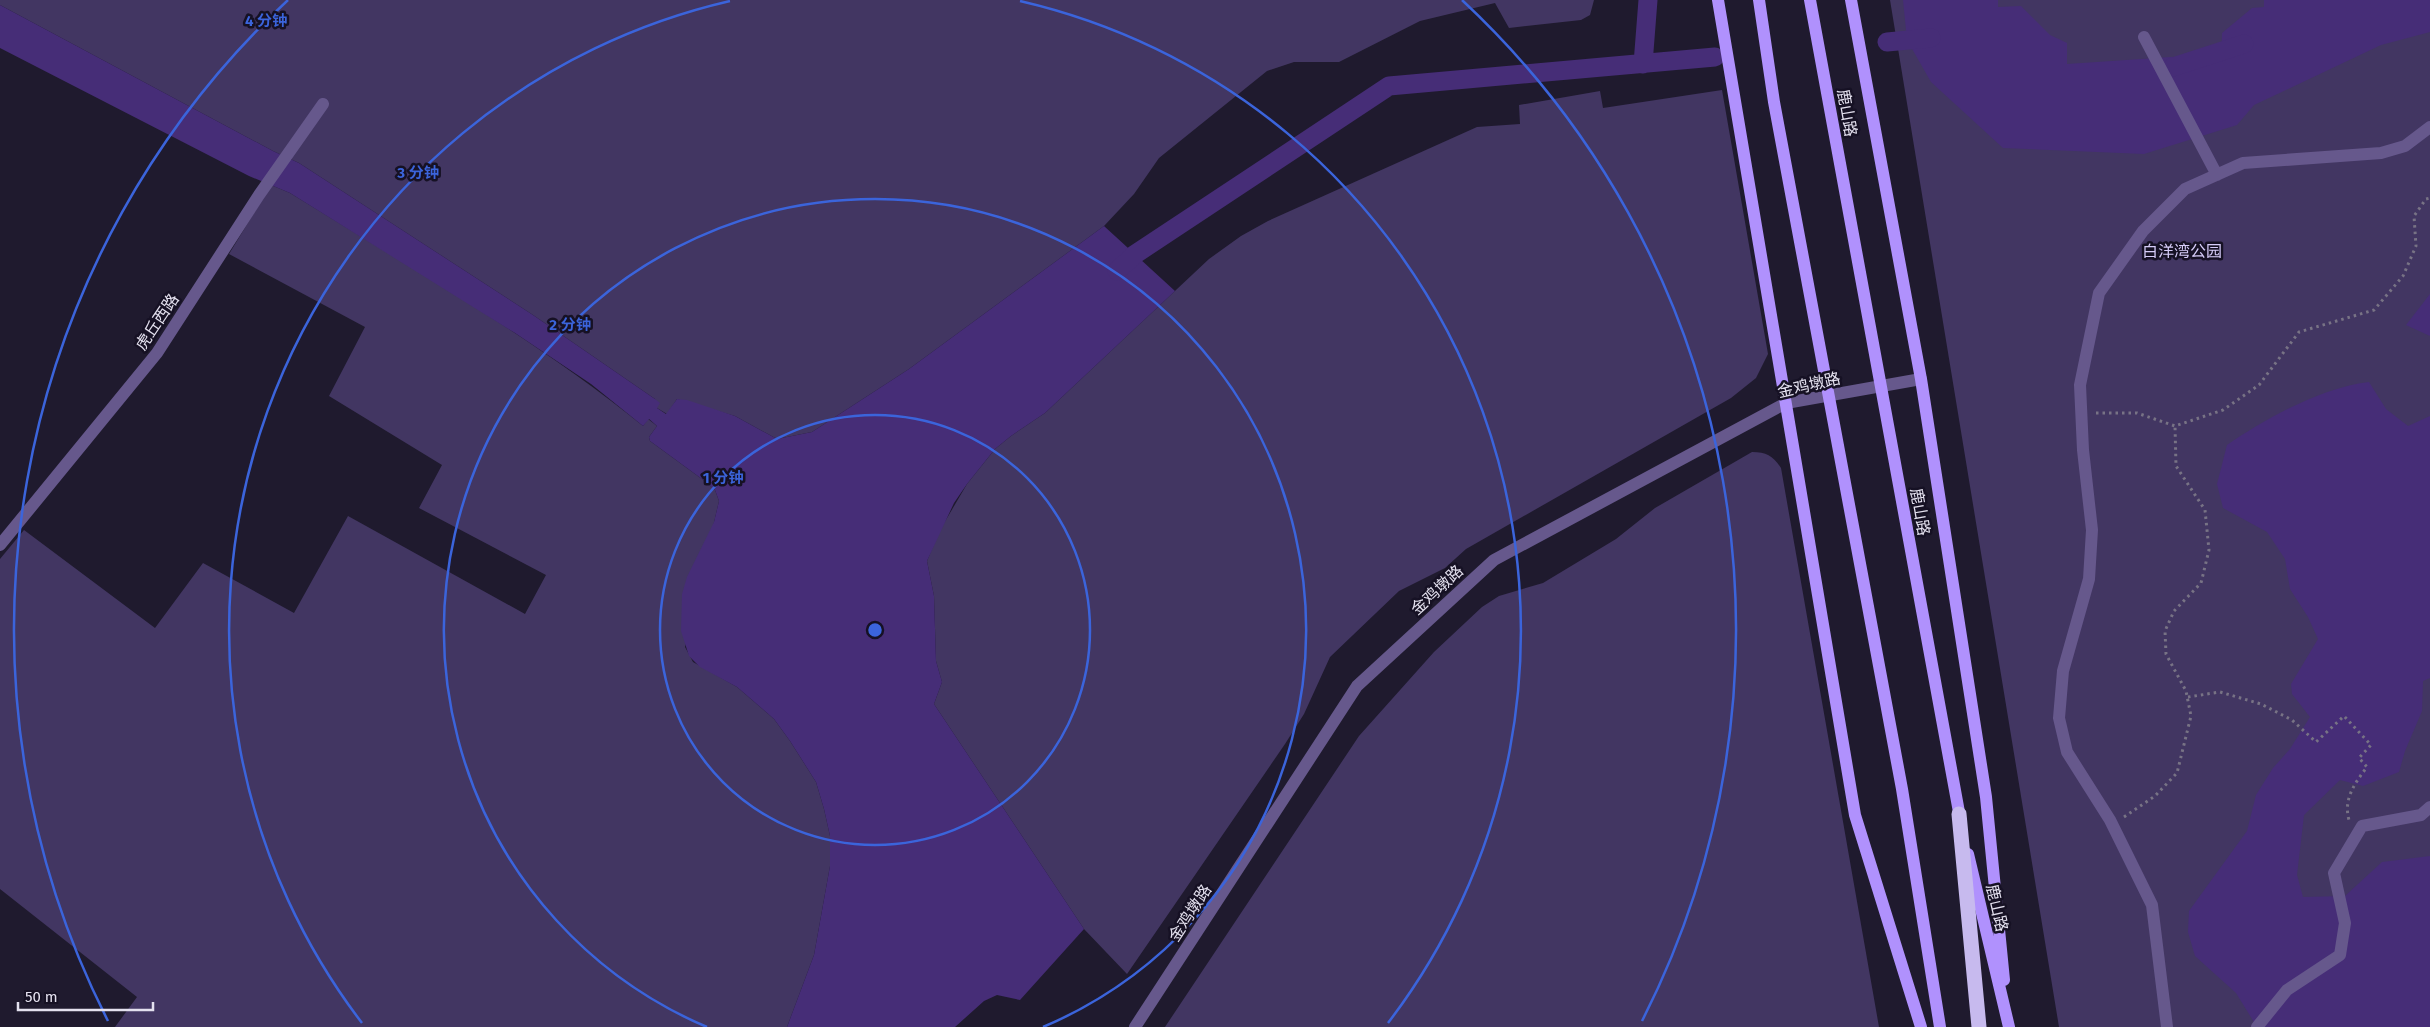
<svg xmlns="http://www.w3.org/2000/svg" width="2430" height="1027" viewBox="0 0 2430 1027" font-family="'Fira Sans','Noto Sans SC',sans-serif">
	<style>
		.green { fill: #423662 }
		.water { fill: #462d77 }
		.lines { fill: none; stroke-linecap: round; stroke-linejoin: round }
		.canal { stroke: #462d77; stroke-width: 19 }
		.path { stroke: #787385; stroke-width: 3; stroke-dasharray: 2.5 4; stroke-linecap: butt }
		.minor { stroke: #66588c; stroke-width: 12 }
		.major { stroke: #b091fd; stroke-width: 12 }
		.highway { stroke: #c7baee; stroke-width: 15 }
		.ring { fill: none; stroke: #3b64db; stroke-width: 2.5 }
		.labels { text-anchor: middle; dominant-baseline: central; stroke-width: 5; stroke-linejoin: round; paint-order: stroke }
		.street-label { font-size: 16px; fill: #e4e1ef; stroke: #161124 }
		.park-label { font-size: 16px; fill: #d6ccf8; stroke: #161124 }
		.centre { fill: #3b64db; stroke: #161124; stroke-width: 2.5 }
		.ring-label { font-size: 15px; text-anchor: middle; font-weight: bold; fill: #3b64db; stroke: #161124; stroke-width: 5; stroke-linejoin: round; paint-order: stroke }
	</style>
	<rect width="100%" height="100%" fill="#1f1a2e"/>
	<path class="green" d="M0,0H1594L1590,15L1581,20L1509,28L1495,3L1420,21L1339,62H1294L1267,71L1159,158L1134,194L1104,226L909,369L812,432L777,439L735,416L677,399L667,414L657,408L655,399L533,315L299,163L273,151L0,5Z
		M1890,0H2430V1027H2059Z
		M1722,90L1768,354L1756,378L1731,398L1466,549L1445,568L1399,591L1330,657L1304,714L1285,744L1127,974L1084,929L934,704L942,682L936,661L934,596L927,561L940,530L967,484L995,449L1011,436L1045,413L1209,259L1241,236L1268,221L1477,127L1520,124L1519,105L1600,91L1603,108Z
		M271,185L290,193C409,267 533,337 643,426L648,419L657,426L649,437L650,441L706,482L715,490L719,501L685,647L693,662L737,687L774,719L790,741L816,782L824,809L830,836V866L814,955L787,1027H115L137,997L0,889V559L24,530L155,628L203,563L294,613L348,516L525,614L546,575L419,508L442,465L329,396L365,327L229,254Z
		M1752,452C1767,452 1773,456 1781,468L1879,1027H1165L1359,736L1434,652L1482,607L1499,596L1543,583L1616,539L1655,508Z"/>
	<path class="water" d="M1903,0H1998V7L2021,6L2050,35L2067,43V64L2171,57L2221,61L2222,33L2252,8L2264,7V0H2430V32L2381,45L2254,105L2237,125L2144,154L2003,148L1931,82L1907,40Z
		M0,5L273,151L299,163L533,315L655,399L660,403L657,408L666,414L677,399L687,400L735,416L777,439L812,432L909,369L1104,226L1175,291L1045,413L1011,436L995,449L967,484L954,503L927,561L934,596L936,661L942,682L934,704L1084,929L1020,1000L997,995L984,1001L955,1027H787L814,955L830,866V836L824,809L816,782L790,741L774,719L737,687L700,667L689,656L681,631L682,594L687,577L714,522L719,501L715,490L706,482L650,441L649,437L657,426L649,419L643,426L591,384L515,333L290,193L249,176L0,48Z
		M2430,294V336L2406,325Z
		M2369,382L2386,409L2408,426L2430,416V678L2423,681L2422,711L2405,751L2399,772L2363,786L2340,780L2304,815L2297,875L2303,897L2345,896L2382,862L2430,856V1027H2257L2236,993L2195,956L2188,932L2189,911L2247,831L2256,795L2273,768L2290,749L2310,717L2292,694L2291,684L2318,639L2308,617L2290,589L2285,559L2267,532L2223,508L2217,484L2227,445C2267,418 2320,388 2369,382Z"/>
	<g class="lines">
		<path class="canal" d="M1887,42L1931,38
			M1643,64L1648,0
			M2173,67L2244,44
			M1117,271L1134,255L1389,86L1715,57"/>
		<path class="path" d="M2096,413H2137L2175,426L2223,410L2259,385L2299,332L2374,310L2403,276L2416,246L2414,216L2426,199L2430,198
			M2188,697L2220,692L2261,704L2292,720L2316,742L2344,716L2371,745L2359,758L2367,767C2355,783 2343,799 2349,820
			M2124,817L2155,796L2177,773L2191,716L2186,691L2166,654L2165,631L2174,611L2201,583L2209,550L2205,510L2176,466L2175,426"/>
		<path class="minor" d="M2144,37L2217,175
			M0,545L157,353L259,195L323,104
			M1135,1027L1357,686L1494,560L1786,403L1921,379
			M2167,1027L2152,905L2110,820L2067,752L2059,718L2063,671L2089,579L2092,530L2083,450L2080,385L2099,293L2143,231L2185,189L2243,163L2381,153L2405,146L2430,127
			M2257,1027L2287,990L2340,955L2345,923L2334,873L2362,826L2421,815L2430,807"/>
		<path class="major" d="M1718,0L1855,815L1921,1027
			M1759,0L1774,102L1902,789L1940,1027
			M1810,0L1961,823
			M1851,0L1921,379L1986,797L2004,980
			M1968,854L2009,1027"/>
		<path class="highway" d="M1959,814L1979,1027"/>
	</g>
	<g class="ring">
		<circle cx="875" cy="630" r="215"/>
		<path d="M707 1027A431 431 0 1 1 1043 1027"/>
		<path d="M362 1023A646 646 0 0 1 730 1M1020 1A646 646 0 0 1 1388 1023"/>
		<path d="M108 1021A861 861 0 0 1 288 0M1462 0A861 861 0 0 1 1642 1021"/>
	</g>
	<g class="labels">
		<g class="street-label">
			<text transform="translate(1847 113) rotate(80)">鹿山路</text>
			<text transform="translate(157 322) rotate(-56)">虎丘西路</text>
			<text transform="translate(1809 385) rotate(-13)">金鸡墩路</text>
			<text transform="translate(1920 512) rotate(80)">鹿山路</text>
			<text transform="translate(1437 590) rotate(-43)">金鸡墩路</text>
			<text transform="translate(1997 908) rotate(77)">鹿山路</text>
			<text transform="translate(1190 913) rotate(-57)">金鸡墩路</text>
		</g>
		<g class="park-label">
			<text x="2182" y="251">白洋湾公园</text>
		</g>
	</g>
	<circle cx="875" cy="630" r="8" class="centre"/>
	<g class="ring-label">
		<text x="266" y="26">4 分钟</text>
		<text x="418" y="178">3 分钟</text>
		<text x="570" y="330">2 分钟</text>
		<text x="723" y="483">1 分钟</text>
	</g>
	<path d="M18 1002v8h135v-8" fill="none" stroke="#e4e1ef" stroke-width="2.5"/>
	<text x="25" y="1002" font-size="15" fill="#e4e1ef" stroke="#161124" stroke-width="4" paint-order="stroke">50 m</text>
</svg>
